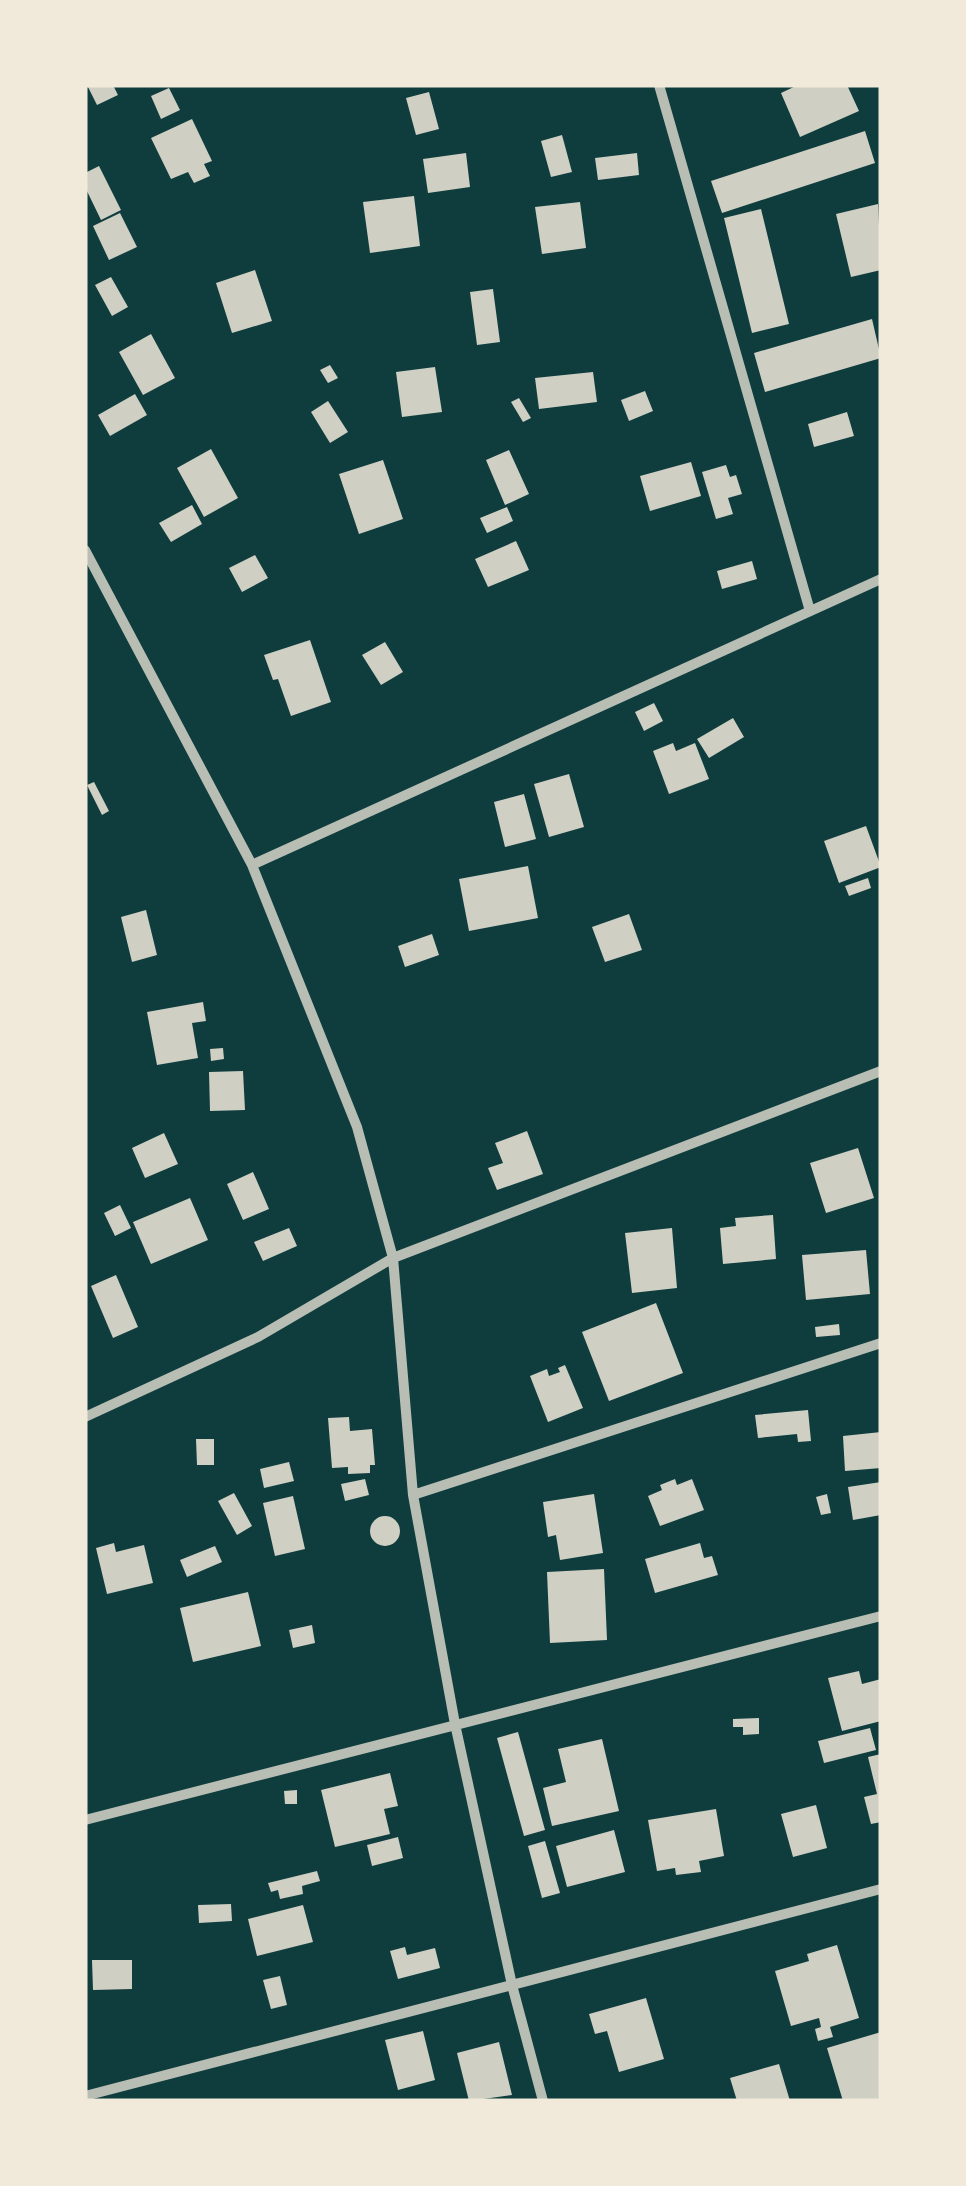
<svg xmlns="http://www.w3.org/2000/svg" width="966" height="2186" viewBox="0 0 966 2186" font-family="'Varela Round',sans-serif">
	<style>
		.building { fill: #cfcfc3 }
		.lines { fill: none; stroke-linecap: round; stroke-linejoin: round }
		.minor { stroke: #b8beb3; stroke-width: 10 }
	</style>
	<rect width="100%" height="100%" fill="#0f3d3e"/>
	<path class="building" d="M87,85H113L118,95L97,105Z
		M798,85H847L859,111L800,137L781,93Z
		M169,88L180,110L161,119L151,96Z
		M429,92L439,129L416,135L406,98Z
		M192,119L212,161L204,164L210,176L194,183L188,172L171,179L151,138Z
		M865,131L875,163L722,213L711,181Z
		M562,135L572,172L551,177L541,141Z
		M466,153L470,187L428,193L423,159Z
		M637,153L639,175L598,180L595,158Z
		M99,166L121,210L101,220L85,187V173Z
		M414,196L420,246L370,253L363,202Z
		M580,202L586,248L542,254L535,207Z
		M878,204L881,270L851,277L836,214Z
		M761,209L789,324L752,333L724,218Z
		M120,213L137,247L109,260L93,226Z
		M255,270L272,321L232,333L216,283Z
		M111,277L128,307L112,316L95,285Z
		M493,289L500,342L477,345L470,292Z
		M872,319L881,358L765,392L754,353Z
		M151,334L175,378L143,395L119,352Z
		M330,365L338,378L328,383L320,370Z
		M435,367L442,412L402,417L396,372Z
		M593,372L597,402L539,409L535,378Z
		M645,391L653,411L629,421L621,400Z
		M135,394L147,415L110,436L98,415Z
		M519,398L531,418L523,422L511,402Z
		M328,401L348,432L330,443L311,412Z
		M847,412L854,436L814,447L808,424Z
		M211,449L238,498L204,517L177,468Z
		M509,450L529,494L505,505L486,460Z
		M383,460L403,519L359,534L339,474Z
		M691,462L701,496L650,511L640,476Z
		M726,465L730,477L736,475L742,494L728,498L733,514L716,519L702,472Z
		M192,505L202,524L171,542L159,523Z
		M507,507L513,521L487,533L480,518Z
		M516,541L529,570L488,587L475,559Z
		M255,555L268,578L242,592L229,568Z
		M752,561L757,579L722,589L717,571Z
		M310,640L331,702L291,716L278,679L273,680L264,655Z
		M385,642L403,672L381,685L362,655Z
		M654,703L663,721L644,731L635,712Z
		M733,718L744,737L709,758L697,739Z
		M673,743L676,751L695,743L709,779L669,794L653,751Z
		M569,774L584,827L549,837L534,784Z
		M94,782L109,811L102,815L87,785Z
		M524,794L536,839L505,847L494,802Z
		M866,826L881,867L839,883L824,841Z
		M528,866L538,918L469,931L459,879Z
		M868,878L871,888L849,896L845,886Z
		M146,910L157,955L132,962L121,917Z
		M629,914L642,950L605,962L592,927Z
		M432,934L439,955L405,967L398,946Z
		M203,1002L206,1021L192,1023L198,1058L157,1065L147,1012Z
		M223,1048L224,1059L211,1061L210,1049Z
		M243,1071L245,1110L210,1111L209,1072Z
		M527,1131L543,1174L497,1190L488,1168L503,1163L495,1143Z
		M164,1133L178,1164L145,1178L132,1148Z
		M858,1148L874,1198L826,1213L810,1163Z
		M253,1172L269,1209L243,1220L227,1184Z
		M190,1198L208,1240L151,1264L133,1222Z
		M120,1205L131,1228L115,1236L104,1213Z
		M773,1215L776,1259L723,1264L720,1228L736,1226L735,1218Z
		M289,1228L297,1246L263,1261L254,1242Z
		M672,1228L677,1288L632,1293L625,1233Z
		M866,1250L870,1294L806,1300L802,1255Z
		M116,1275L138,1327L113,1338L91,1286Z
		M656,1303L683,1373L609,1401L582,1332Z
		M839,1324L840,1335L816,1337L815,1327Z
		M565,1365L583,1408L548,1422L530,1376L547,1369L549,1376L560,1372L558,1368Z
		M808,1410L811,1441L798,1442L797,1434L758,1438L755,1415Z
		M349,1417L350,1431L372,1429L375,1465H370V1473L348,1474V1467L332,1468L328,1418Z
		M881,1432V1468L845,1471L843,1436Z
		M196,1439H214V1465H197Z
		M289,1462L294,1481L264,1488L260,1469Z
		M365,1479L369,1495L345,1501L341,1484Z
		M675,1479L677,1485L692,1479L704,1510L660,1526L648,1496L662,1490L660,1485Z
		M881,1482V1515L853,1520L848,1487Z
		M234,1493L252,1526L237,1535L218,1501Z
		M594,1494L603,1553L560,1560L556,1535L548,1537L543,1502Z
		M827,1494L831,1513L821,1515L816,1497Z
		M293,1496L305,1549L275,1556L263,1503Z
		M370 1531a15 15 0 1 1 30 0a15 15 0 1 1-30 0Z
		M114,1543L116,1552L144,1545L153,1583L107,1594L96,1548Z
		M700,1543L704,1558L712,1556L718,1575L655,1593L645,1559Z
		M215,1546L222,1562L187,1577L180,1560Z
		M604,1569L607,1640L550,1643L547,1572Z
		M248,1592L261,1646L193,1662L180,1608Z
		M312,1625L315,1643L293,1648L289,1630Z
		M859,1671L862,1684L881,1679V1721L842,1731L828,1678Z
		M759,1718V1734L743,1735V1727H733V1719Z
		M870,1728L876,1750L824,1763L818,1741Z
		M518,1732L545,1830L524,1836L497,1738Z
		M602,1739L619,1811L552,1826L543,1788L566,1782L558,1749Z
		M881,1754V1822L871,1824L864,1797L877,1794L868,1757Z
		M390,1773L398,1806L384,1809L390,1834L335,1847L321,1790Z
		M297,1790V1804H285L284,1791Z
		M816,1805L827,1848L793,1857L781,1814Z
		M716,1809L724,1856L699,1861L701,1872L676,1875L675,1868L657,1871L648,1820Z
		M614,1830L625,1872L567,1887L556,1846Z
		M398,1837L403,1858L372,1866L367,1845Z
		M545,1841L560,1893L542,1898L528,1846Z
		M317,1871L320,1881L302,1886L303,1894L280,1899L278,1890L271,1892L268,1883Z
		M231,1904L232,1921L199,1923L198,1905Z
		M303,1905L313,1942L257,1956L248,1919Z
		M837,1945L859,2018L830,2027L833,2037L818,2041L815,2029L821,2027L819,2018L791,2026L775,1971L809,1961L807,1954Z
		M405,1947L407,1955L435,1948L440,1968L398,1979L390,1951Z
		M92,1960H132V1989L93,1990Z
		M280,1976L287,2005L271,2009L263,1980Z
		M646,1998L664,2059L619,2072L607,2031L595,2034L589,2014Z
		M423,2031L435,2080L398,2090L385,2040Z
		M881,2032V2101H843L827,2048Z
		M499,2042L512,2095L469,2101L457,2053Z
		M779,2064L790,2101H737L730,2078Z"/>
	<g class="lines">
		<path class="minor" d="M659,85L810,611
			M85,550L252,865L357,1127L393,1258L413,1495L455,1724L512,1985L543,2101
			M252,865L881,579
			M85,1417L258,1337L393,1258L881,1071
			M413,1495L881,1343
			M85,1820L881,1616
			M85,2096L881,1889"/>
	</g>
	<rect width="966" height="2186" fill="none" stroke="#f1e9da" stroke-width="175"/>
</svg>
